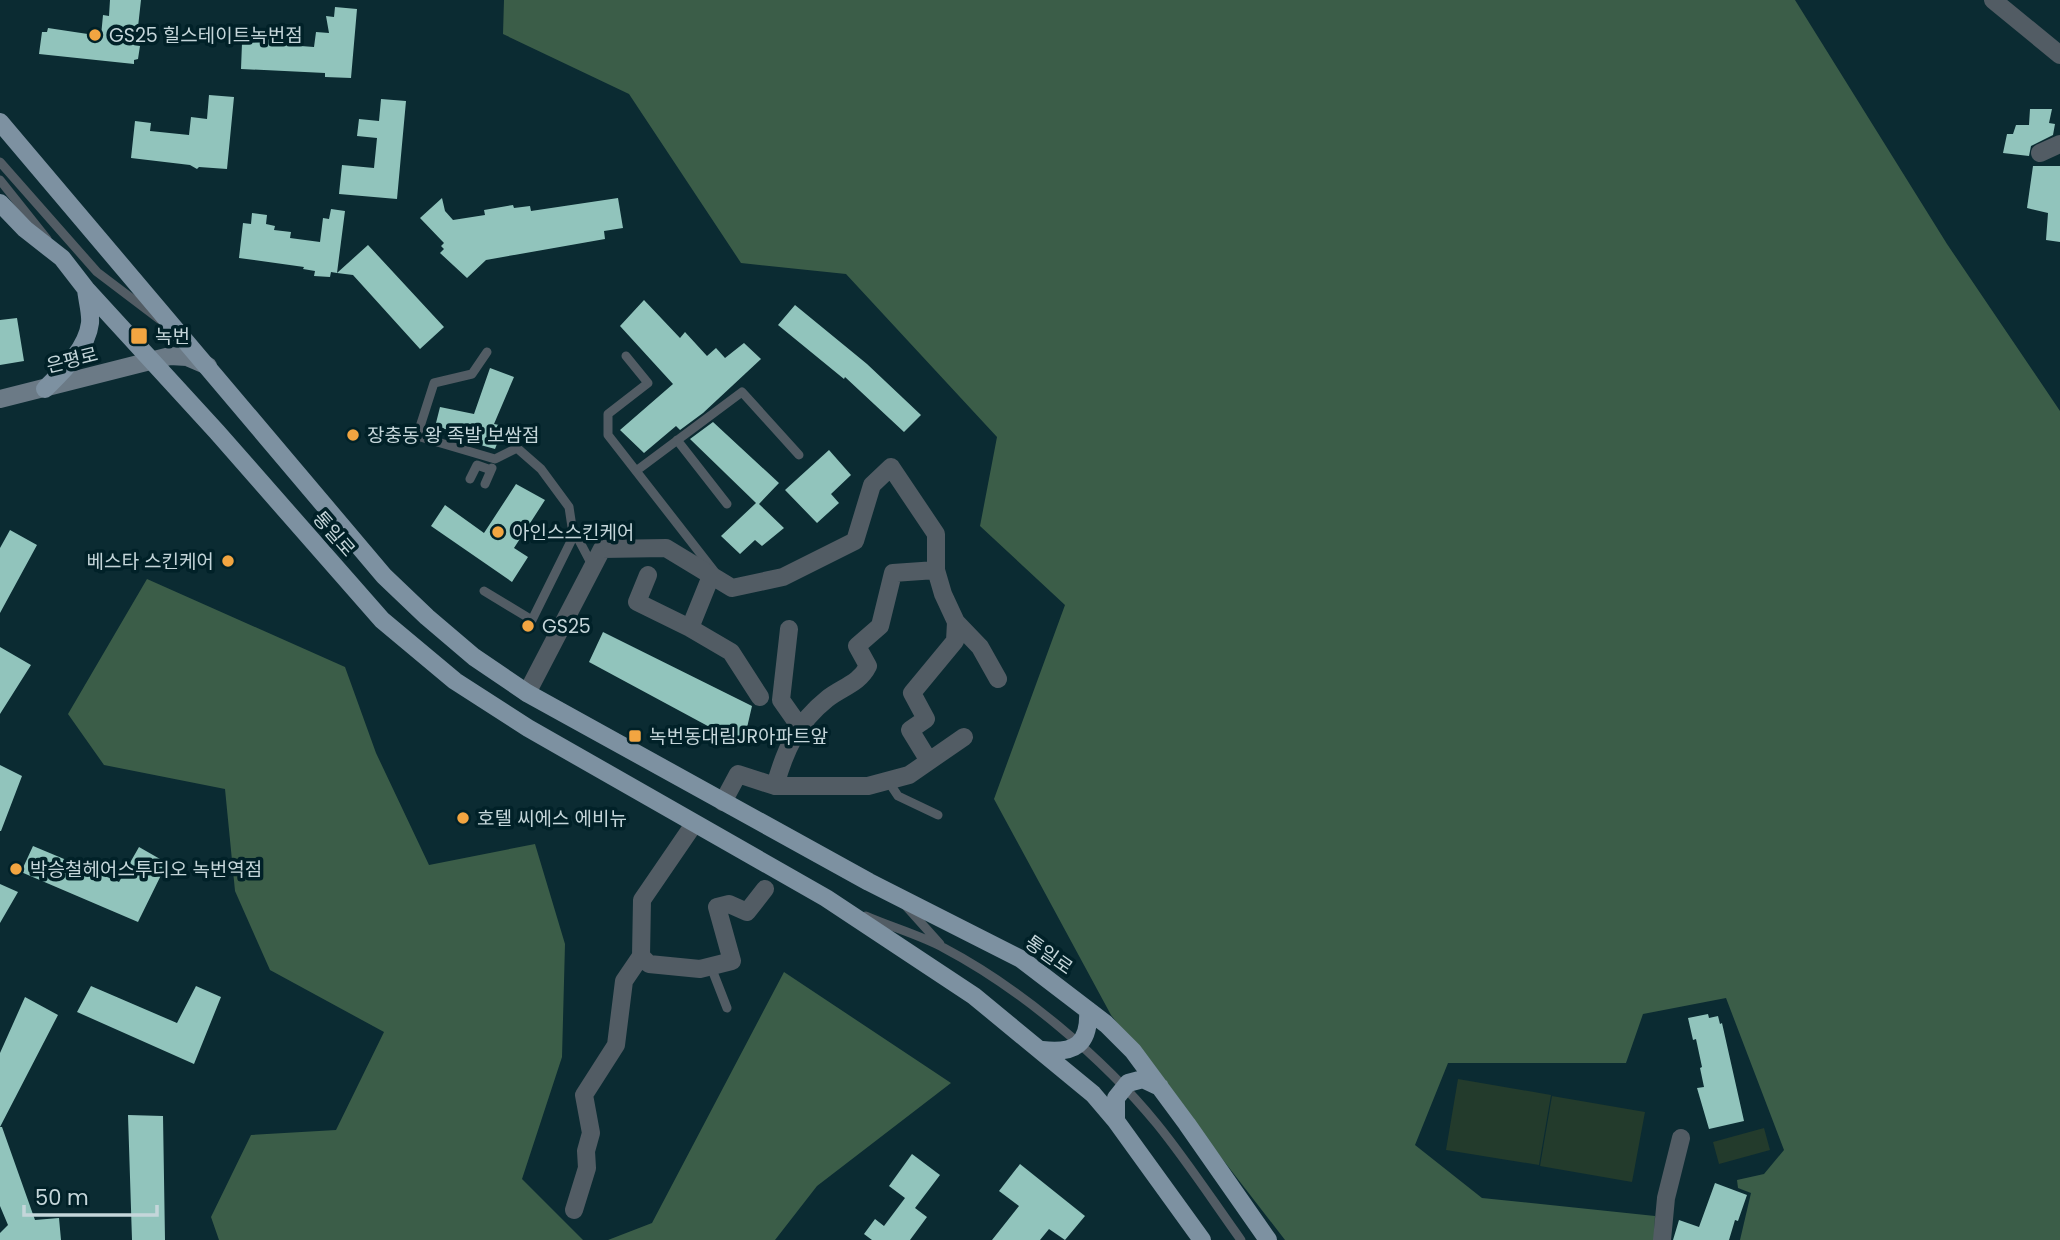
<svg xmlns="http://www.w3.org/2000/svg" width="2060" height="1240" viewBox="0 0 2060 1240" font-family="Poppins,'Noto Sans KR',sans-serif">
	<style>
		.green { fill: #233b2c }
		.forest { fill: #3b5d48 }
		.building { fill: #91c4bc }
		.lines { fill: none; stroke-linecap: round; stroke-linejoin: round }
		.service { stroke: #525c64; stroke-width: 9 }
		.minor { stroke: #525c64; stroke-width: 18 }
		.secondary { stroke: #6b7a86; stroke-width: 18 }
		.primary { stroke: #7d91a1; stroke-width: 18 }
		.poi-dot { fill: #f2a541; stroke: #012128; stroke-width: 2.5 }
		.labels { text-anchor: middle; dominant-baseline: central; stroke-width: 7; stroke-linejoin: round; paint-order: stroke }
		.poi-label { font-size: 19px; fill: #c5d6da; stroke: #012128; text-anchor: start }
		.street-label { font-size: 19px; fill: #c5d6da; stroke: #012128 }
	</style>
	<rect width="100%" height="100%" fill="#0b2b32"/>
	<path class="green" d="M1458,1079L1551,1095L1539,1165L1446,1150Z
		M1552,1096L1645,1112L1632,1182L1540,1166Z
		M1764,1128L1770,1150L1719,1164L1713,1142Z"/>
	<path class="forest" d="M504,0H1795L1947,244L2060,411V1240H1740L1751,1193L1738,1188L1737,1180L1764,1174L1784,1150L1726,998L1643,1014L1626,1063H1448L1415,1145L1482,1198L1655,1216L1654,1240H1285L1111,1015L994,799L1065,605L980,526L997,437L846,274L741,263L629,94L503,34Z
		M147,579L345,667L376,753L429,865L535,844L565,944L562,1057L522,1179L583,1240H219L211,1217L251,1135L336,1130L384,1032L270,970L235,891L225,789L104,765L68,714Z
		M784,972L951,1083L817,1186L775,1240H608L652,1223Z"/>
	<path class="building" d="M110,0H141L136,45L140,46L138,59L134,60V64L39,54L42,32H47L48,28L101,36L103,15L109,16Z
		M335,7L357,9L351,78L325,77V73L241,69L242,43L261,42V35L274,36V44L314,47L316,32L329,33L326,16L334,17Z
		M209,95L234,97L227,169L199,167L197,169L190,165L131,158L135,121L151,123L150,131L189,135L191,117L207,119Z
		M381,99L406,101L397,199L339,194L342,165L374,168L377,138L357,136L359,119L379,121Z
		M2030,109H2052L2049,123L2055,124L2053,135L2031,146L2029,156L2003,153L2007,134H2013L2016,125H2029Z
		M2033,166H2060V242L2046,240L2048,213L2027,208Z
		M442,198L445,211L453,220L485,215L484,210L513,205L514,208L530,206L531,211L618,198L623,228L604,231L605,239L486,260L467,278L440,253L444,249L441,246L444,243L420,218Z
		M331,209L345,211L337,273L331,272L330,277L314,276L315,271L303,269L304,267L239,258L243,223L251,224L252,213L267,215L266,224L275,226L274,230L291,232L290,238L320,242L323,218L329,219Z
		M368,245L444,327L420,349L353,275L337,273Z
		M644,300L680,338L685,332L707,356L716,348L725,358L744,343L761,359L703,413L680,430L676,426L644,453L620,430L673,384L620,326Z
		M795,305L867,364L921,415L904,432L845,377L844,379L778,325Z
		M17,318L24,361L0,365V320Z
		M490,368L514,377L494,424L504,426L495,449L466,441V433L435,427L440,407L474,414Z
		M713,422L779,483L759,504L784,528L762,546L755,540L740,554L721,536L756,503L690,439Z
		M829,450L851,475L831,494L839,503L817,523L785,490Z
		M516,484L545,500L514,548L528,557L512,582L431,526L445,505L484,533Z
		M10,530L37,545L0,613V548Z
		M603,632L752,706L743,745L589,662Z
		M0,647L31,665L0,714Z
		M0,765L22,776L1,831H0Z
		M33,846L119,882L139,847L167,863L138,922L21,872Z
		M0,884L18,892L0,923Z
		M91,986L177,1023L196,986L221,997L194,1064L77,1012Z
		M25,997L58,1015L0,1127V1053Z
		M1708,1014L1709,1018L1718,1016L1720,1024L1722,1023L1744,1121L1709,1129L1697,1088L1704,1087L1700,1068L1702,1067L1696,1039L1693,1040L1688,1018Z
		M128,1115L163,1116L165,1240H132Z
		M0,1127H2L35,1220L59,1218L61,1240H0V1233L8,1225L0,1206Z
		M912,1154L940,1175L915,1208L927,1217L910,1240H872L864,1234L875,1219L884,1226L905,1198L889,1186Z
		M1020,1164L1085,1216L1065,1240L1049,1229L1040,1240H992L1019,1206L999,1191Z
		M1715,1183L1747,1195L1738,1221L1735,1220L1729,1240H1673L1679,1220L1699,1227Z"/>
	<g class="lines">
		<path class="service" d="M0,162L97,272L159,319
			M0,180L47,239
			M487,352L472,374L434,383L417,436L495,459L517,448L541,469L569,507L572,527L592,565
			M626,356L648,383L608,414V435L714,571
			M677,440L727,504
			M636,471L742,392L799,455
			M470,479L477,465L491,470
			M485,484L492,468
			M484,591L532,620L575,533
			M888,781L898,796L938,815
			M905,905L940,944
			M866,916C891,927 920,935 944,948C1020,988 1103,1058 1157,1124C1187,1161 1213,1201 1241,1240
			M711,967L727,1008"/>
		<path class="minor" d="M1993,0L2060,55
			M2040,153L2060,144
			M648,575L637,602L690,628L711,576
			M690,628L731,652L760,697
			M789,629L781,700L800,727
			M527,693L602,549L666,548L732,588L783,577L855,541L872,485L891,467L936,534V570L943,594L956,622L980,647L998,679
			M929,761L910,730L926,719L912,693L955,641L956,622
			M775,786C785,750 797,723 827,699C842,687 859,684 868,666L857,646L880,626L893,573L936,570
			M723,802L738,774L775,786H868L909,775L964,737
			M641,956L649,964L700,969L732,961L717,907L729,904L747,912L765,889
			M574,1210L587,1168L586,1151L591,1133L584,1095L616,1045L624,981L641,956L642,900L694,824
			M1662,1240L1666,1198L1681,1138"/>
		<path class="secondary" d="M0,399L170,356L187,357L208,366"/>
		<path class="primary" d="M0,122L384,576L427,617L474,657L527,693L869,882L1021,959L1106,1024L1133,1051L1187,1124L1268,1240
			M0,203L25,229L62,258L86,289L217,432L382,620L455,681L528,728L826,898L974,996L1093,1094L1116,1121L1202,1240
			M45,389C62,372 87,349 90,323C91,313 87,300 86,289
			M1042,1050C1075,1054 1090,1044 1088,1010
			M1116,1121V1098L1128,1083L1143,1079L1160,1087"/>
	</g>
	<g class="poi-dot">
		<circle cx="95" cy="35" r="7"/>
		<rect x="130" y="327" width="18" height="18" rx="3.5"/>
		<circle cx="353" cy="435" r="7"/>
		<circle cx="498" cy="532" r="7"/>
		<circle cx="228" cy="561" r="7"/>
		<circle cx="528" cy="626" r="7"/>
		<rect x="628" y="729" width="14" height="14" rx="3.5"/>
		<circle cx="463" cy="818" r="7"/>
		<circle cx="16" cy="869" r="7"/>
	</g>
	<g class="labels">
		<g class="poi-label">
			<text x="109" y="35">GS25 힐스테이트녹번점</text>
			<text x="155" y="336">녹번</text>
			<text x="367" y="435">장충동 왕 족발 보쌈점</text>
			<text x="512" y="532">아인스스킨케어</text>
			<text x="214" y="561" text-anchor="end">베스타 스킨케어</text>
			<text x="542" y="626">GS25</text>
			<text x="649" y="736">녹번동대림JR아파트앞</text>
			<text x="477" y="818">호텔 씨에스 에비뉴</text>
			<text x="30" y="869">박승철헤어스투디오 녹번역점</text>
		</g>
		<g class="street-label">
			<text transform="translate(72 360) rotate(-14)">은평로</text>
			<text transform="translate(334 534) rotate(49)">통일로</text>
			<text transform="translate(1049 955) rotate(35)">통일로</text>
		</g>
	</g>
	<path d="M24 1205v10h133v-10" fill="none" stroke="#c5d6da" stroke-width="3.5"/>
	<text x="35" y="1205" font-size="21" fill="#c5d6da" stroke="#012128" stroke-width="5" paint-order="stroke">50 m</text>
</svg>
